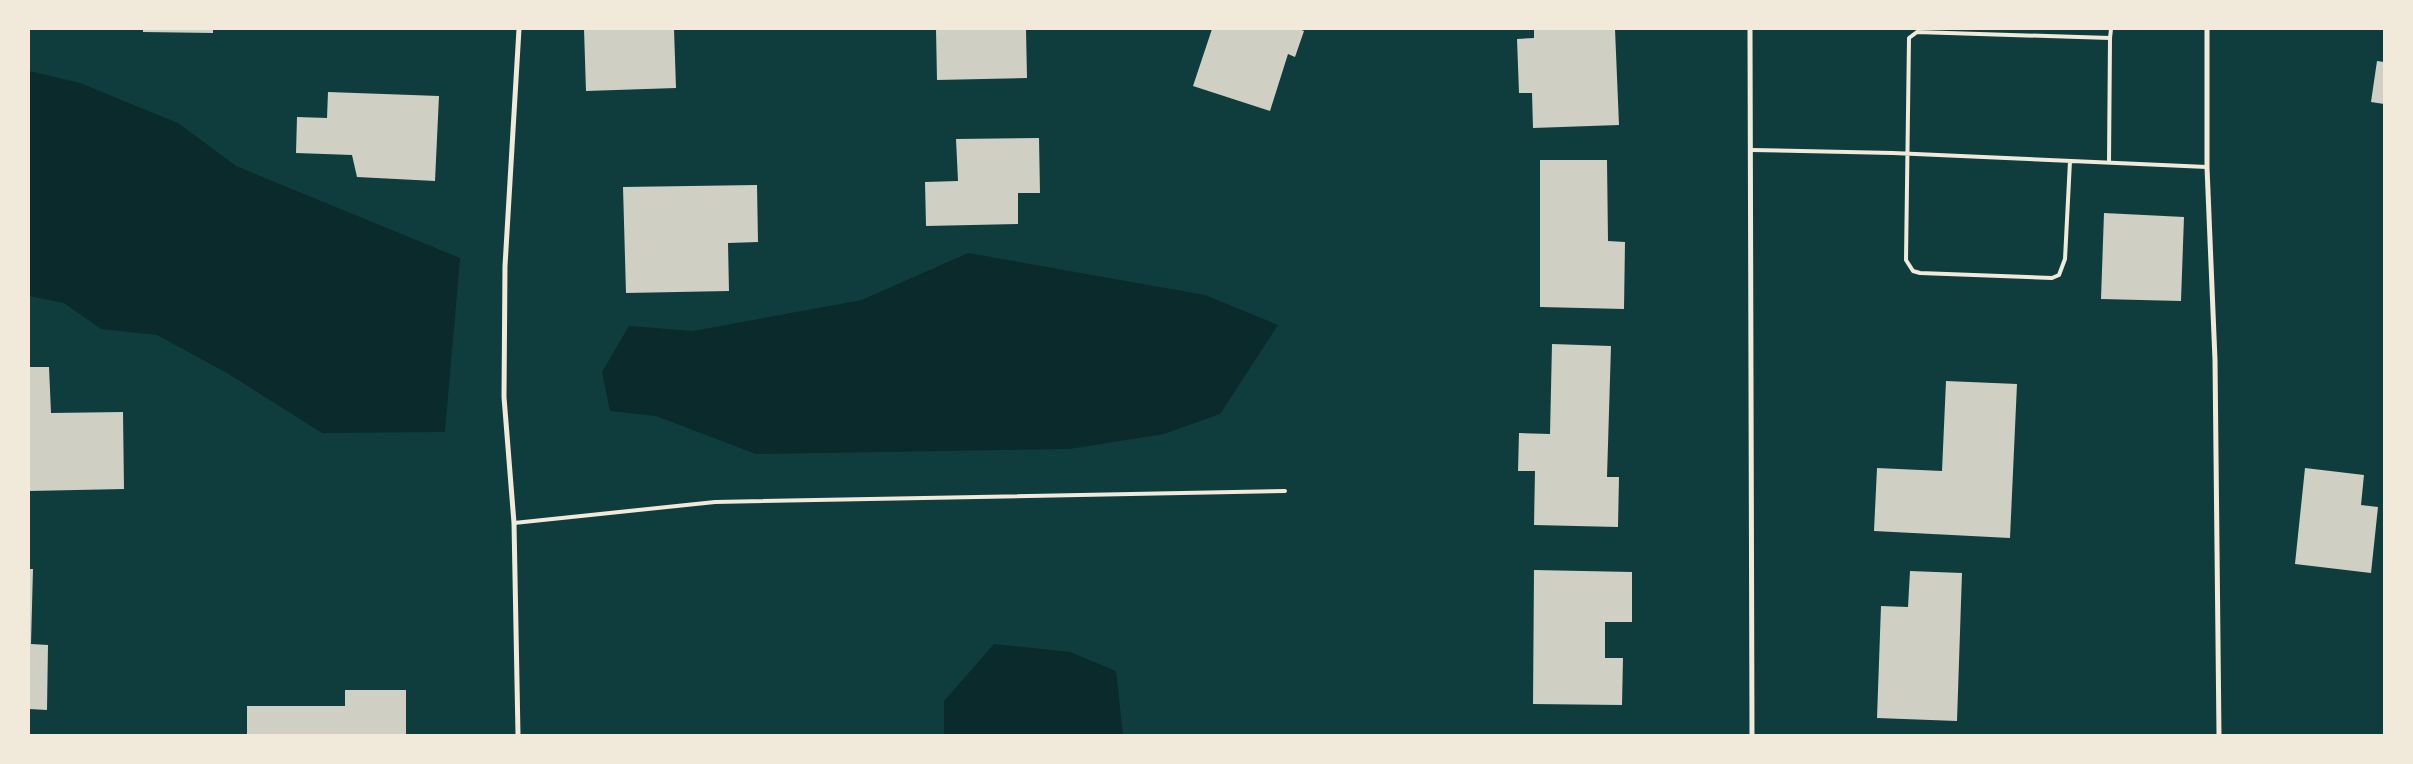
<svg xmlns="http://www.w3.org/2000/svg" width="2413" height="764" viewBox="0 0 2413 764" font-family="Inter,sans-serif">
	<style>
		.water { fill: #0a2a2b }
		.building { fill: #cfcfc3 }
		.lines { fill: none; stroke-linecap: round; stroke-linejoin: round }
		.service { stroke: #f1e9da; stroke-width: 4 }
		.minor { stroke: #f1e9da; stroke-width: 5 }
	</style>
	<rect width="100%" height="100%" fill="#0f3d3e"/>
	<path class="water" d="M29,71L80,83L178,123L236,166L460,258L445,432L322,433L227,373L157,335L101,329L64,303L29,296Z
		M968,253L1205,295L1278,325L1220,414L1164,434L1069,449L756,454L656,416L610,411L602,372L629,326L693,331L862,300Z
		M994,644L1070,652L1116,671L1123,735H944V701Z"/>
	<path class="building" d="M143,29H213V33L143,32Z
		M584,29H674L676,88L586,91Z
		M936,29H1026L1027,78L937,80Z
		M1212,29H1299L1304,31L1295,57L1288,54L1270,111L1193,86Z
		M1534,29H1615L1619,125L1533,128L1532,93H1519L1517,39L1534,38Z
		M2377,61L2384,62V104L2371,102Z
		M328,92L439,96L435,181L357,177L352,155L296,153L297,117L327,118Z
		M1039,138L1040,193H1018V224L926,226L925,182L958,181L956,139Z
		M1540,160H1607L1608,241L1625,242L1624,309L1540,307Z
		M757,185L758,242L728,243L729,291L626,293L623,187Z
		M2104,213L2184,217L2181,301L2101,299Z
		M1552,344L1611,346L1607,477H1619L1618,527L1534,525L1535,471H1518L1519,433L1550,434Z
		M29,367H49L51,413L123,412L124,489L29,491Z
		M1946,381L2017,384L2010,538L1874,531L1877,468L1942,471Z
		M2305,468L2364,475L2361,505L2378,507L2371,573L2295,564Z
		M29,569H33L31,644L48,645L47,710L29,709Z
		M1534,570L1632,572V622H1605V658H1623L1622,705L1533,704Z
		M1910,571L1962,573L1957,721L1877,718L1881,606L1908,607Z
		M345,690H406V735H247V706H345Z"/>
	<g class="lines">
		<path class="service" d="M2110,38L2111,29
			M1751,150L1893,153L2207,167
			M2070,161L2065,259L2059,275L2052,278L1920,273L1913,271L1906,260L1909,38L1917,32L2110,38L2109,162
			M514,523L715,502L1285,491"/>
		<path class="minor" d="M1750,29L1752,735
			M2207,29V167L2215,360L2219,735
			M518,735L514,523L504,397L505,266L519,29"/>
	</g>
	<rect width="2413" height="764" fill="none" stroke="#f1e9da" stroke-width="60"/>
</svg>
